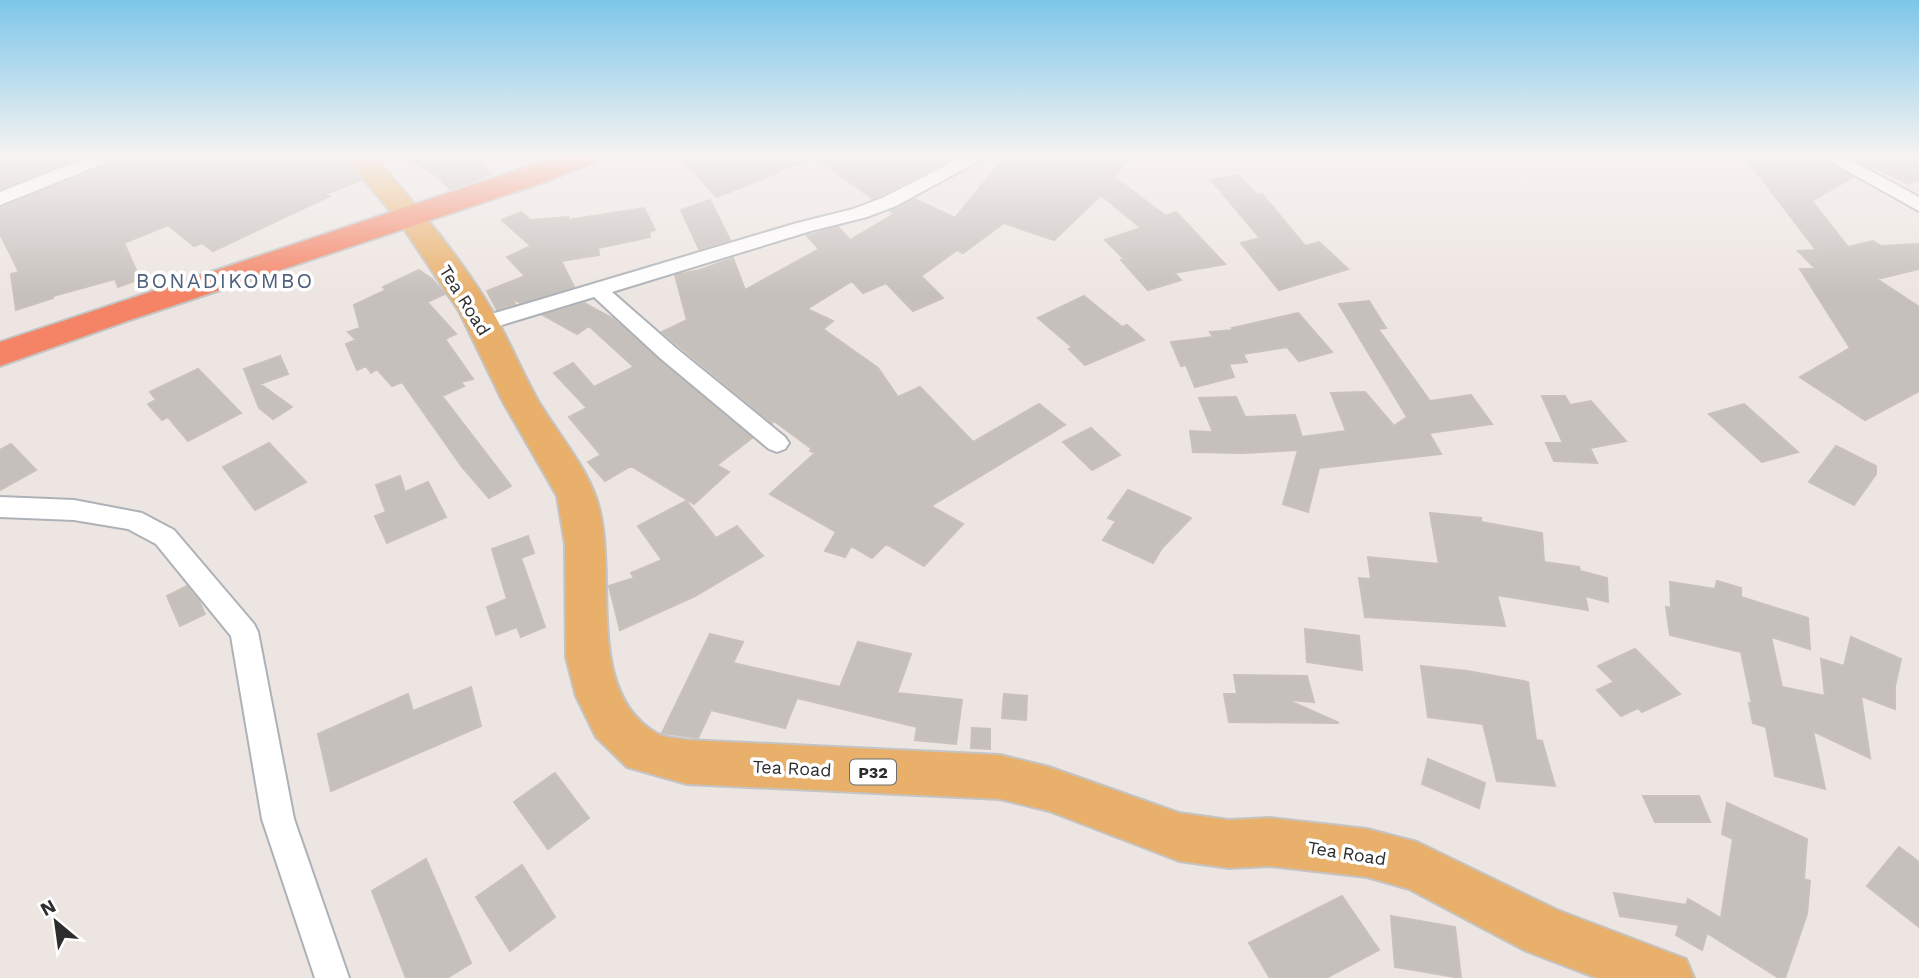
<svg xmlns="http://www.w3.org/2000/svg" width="1919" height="978" viewBox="0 0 1919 978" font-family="'Work Sans',sans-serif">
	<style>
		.building { fill: #c6c0bc; stroke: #c9c1ba; stroke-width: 2 }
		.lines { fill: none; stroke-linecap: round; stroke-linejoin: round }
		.street-casing { stroke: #adb2b8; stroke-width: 4 }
		.primary-casing { stroke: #c4c4c4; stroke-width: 4 }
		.highway-casing { stroke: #c4c4c4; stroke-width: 4 }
		.street { fill: #fff; fill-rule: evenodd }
		.primary { fill: #e9b06b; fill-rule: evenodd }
		.highway { fill: #f48465; fill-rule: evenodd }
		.labels { text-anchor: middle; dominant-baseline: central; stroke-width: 7; stroke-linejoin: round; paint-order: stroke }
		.shield { fill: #fff; stroke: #6c6c6c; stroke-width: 2 }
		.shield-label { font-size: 16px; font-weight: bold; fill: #2d2d2d }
		.street-label { font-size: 18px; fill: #2d2d2d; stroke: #fff }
		.quarter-label { font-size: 21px; letter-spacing: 2px; fill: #50617c; stroke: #fff }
	</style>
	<rect width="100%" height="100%" fill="#ede5e1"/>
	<path class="building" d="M0,157H79L0,189Z
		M115,157H341L361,180L326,194L330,196L213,251L202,243L194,246L168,225L124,243L140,279L118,287L115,279L53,296V298L16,310L11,274L19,272L0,234V207L111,163Z
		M404,157H472L492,174L451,190L434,174Z
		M700,157H708L714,164L731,157L813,158L717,197L685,163Z
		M815,157H955L873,199Z
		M1005,157H1131L1114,177L1166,216L1176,212L1225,264L1174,273L1181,280L1148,290L1121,260L1124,259L1105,240L1141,228L1101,195L1054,240L1004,223L963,253L957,250L921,276L943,298L913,311L886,283L863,293L852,281L807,309L833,321L823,329L878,368L898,397L920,387L973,442L1039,404L1065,425L931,506L963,524L924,566L886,544L872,558L851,546L845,557L825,551L836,532L770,494L815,453L810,451L812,449L774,421L772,423L662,332L687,320L675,275L700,270L733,258L745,290L819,249L807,236L838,227L850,240L894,214L890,211L915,199L955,218Z
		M1745,157H1819L1853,177L1812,201L1848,247L1873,241L1881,246L1919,244V269L1877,279L1919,307V391L1865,420L1800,377L1850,348L1800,269H1816L1798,251L1816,250Z
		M1851,157H1919V179L1909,184Z
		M1238,175L1257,195L1262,194L1305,246L1319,242L1348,269L1279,290L1241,243L1260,238L1211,180Z
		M710,200L730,240L699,249L681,210Z
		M644,208L655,230L649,232L650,237L598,248L599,255L561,261L574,287L520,303L512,298L515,304L497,310L487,291L525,276L507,257L531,246L502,220L521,212L531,220L568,217V220Z
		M419,270L432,279L445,294L427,302L456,334L445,339L473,379L461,382L464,386L442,396L511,486L489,498L462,467L402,382L392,386L377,369L371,373L366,366L357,370L346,344L356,340L348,332L360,328L354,305L386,290L383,287Z
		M1084,296L1122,327L1127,325L1144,340L1085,365L1069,349L1073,348L1038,318Z
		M1369,301L1386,328L1378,329L1430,401L1471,395L1492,424L1429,433L1441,454L1319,468L1308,512L1283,504L1298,450L1242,453L1193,452L1190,431L1213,432L1199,398L1236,397L1245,417L1295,415L1302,437L1346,431L1331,393L1365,392L1394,426L1407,417L1339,304Z
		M584,303L612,318L752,438L717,465L729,472L694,504L631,466L605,481L588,462L601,455L569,417L587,408L554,373L573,363L594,387L634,367L589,326L577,334L543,315Z
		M1298,313L1332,352L1299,361L1287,347L1243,354L1247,362L1229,364L1234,377L1195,387L1186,365L1181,366L1171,342L1213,337L1210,332L1234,330L1232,328Z
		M280,356L288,374L260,384L292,407L273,419L259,408L244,369Z
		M198,369L241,413L188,441L168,417L162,420L148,404L156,400L150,392Z
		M1542,396H1565L1570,405L1591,401L1626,441L1590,448L1597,463L1554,461L1546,443H1563Z
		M1744,404L1798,452L1762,462L1709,414Z
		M1091,428L1120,455L1092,470L1063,442Z
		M269,443L306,482L255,510L223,467Z
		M11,444L36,470L0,490V450Z
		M1836,446L1876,466V474L1854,505L1809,482Z
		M400,476L405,492L428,482L446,517L387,543L375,516L386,512L376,485Z
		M1128,490L1191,518L1162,548L1153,563L1103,540L1116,521L1108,518Z
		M686,501L716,538L737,526L763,556L695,596L620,630L609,586L634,578L631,573L662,560L638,526Z
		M1430,513L1481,518V522L1542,533L1544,562L1579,567L1580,571L1607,578L1608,602L1585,596L1588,610L1497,595L1505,626L1365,617L1359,578L1371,579L1368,557L1439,564Z
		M528,536L534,553L521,558L545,627L521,637L517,627L496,635L487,607L507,599L492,549Z
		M1717,581L1741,588V597L1808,618L1810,649L1771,637L1782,687L1825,696L1821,659L1844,666L1851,637L1901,659L1895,686V709L1861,696L1870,758L1813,731L1825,789L1775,776L1766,727L1753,723L1749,703L1752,704L1741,652L1670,635L1666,607L1671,608L1670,582L1715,589Z
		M187,586L199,601L205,614L180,626L167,596Z
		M1305,629L1359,636L1362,670L1307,662Z
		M710,634L743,642L733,663L840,687L858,642L911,654L897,693L962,700L956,744L915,740L917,727L797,698L785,728L711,710L698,738L662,733Z
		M1635,649L1680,694L1642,712L1638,708L1621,716L1597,690L1614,682L1598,666Z
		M1421,666L1467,671L1528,682L1536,740L1542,741L1555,786L1497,781L1483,724L1428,717Z
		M1234,675L1307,676L1314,702L1292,700V702L1339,723L1229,722L1224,694H1237Z
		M471,687L481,726L331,791L318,734L408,694L413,711Z
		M1004,694L1027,696L1026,720L1002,718Z
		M972,728L990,729V749L971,748Z
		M1428,759L1485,783L1479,808L1422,784Z
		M555,773L589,818L548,849L514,802Z
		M1643,796H1699L1710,822H1655Z
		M1727,803L1807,839L1804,879L1810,881L1807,914L1785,978H1779L1707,933L1702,950L1676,935L1679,925L1620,916L1614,893L1686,905L1688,899L1721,918L1733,839L1722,834Z
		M1899,847L1919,862V927L1867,886Z
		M426,859L471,963L447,978H406L372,891Z
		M522,865L555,917L510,951L476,897Z
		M1342,896L1379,950L1326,978H1270L1249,943Z
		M1391,916L1455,927L1461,978L1395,967Z"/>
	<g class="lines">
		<g class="street-casing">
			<path id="street" d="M87,157H113L110,161L0,205V192Z
				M962,157H986L896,206L867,217L811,231L612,292L676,348L785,437L789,443L785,449L777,452L769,449L660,358L594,297L482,331L475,329L471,324L475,319L797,223L853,209L882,198Z
				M1822,157H1845L1919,197V211Z
				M0,497L74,500L142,513L174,530L254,624L258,632L294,819L349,978H315L262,819L231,636L156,544L128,529L74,520L0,517Z"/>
		</g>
		<g class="primary-casing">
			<path id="primary" d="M345,157H375C416,205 459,255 491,309C508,338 521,370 537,399C554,428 584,464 595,495C622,565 580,688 656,733C664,738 678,738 687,740L1000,755L1049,767L1179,813L1229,820L1270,818L1367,829L1417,842L1557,910L1686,959L1694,978H1597L1526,951L1409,889L1367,877L1270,866L1229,868L1179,861L1049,811L1000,799L687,784L627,767L596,737L576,696L566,657L565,544L557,496L502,400L459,311L400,223Z"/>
		</g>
		<g class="highway-casing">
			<path id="highway" d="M557,157H597L593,163L548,181L127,321L0,366V342Z"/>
		</g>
		<use href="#street" class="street"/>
		<use href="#primary" class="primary"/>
		<use href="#highway" class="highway"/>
	</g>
	<linearGradient id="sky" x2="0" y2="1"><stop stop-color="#7dc7e8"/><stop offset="0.53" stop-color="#f7f3f2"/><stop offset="1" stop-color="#f7f3f2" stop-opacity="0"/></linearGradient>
	<rect width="1919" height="294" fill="url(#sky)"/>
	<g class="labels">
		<rect class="shield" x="850" y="759.5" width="46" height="25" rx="5"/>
		<g class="shield-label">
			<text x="873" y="772">P32</text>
		</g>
		<g class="street-label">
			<text transform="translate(465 300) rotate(58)">Tea Road</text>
			<text transform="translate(792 768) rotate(3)">Tea Road</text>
			<text transform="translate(1347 853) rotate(9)">Tea Road</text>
		</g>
		<g class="quarter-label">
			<text x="225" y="280">BONADIKOMBO</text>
		</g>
	</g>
	<g transform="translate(56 922) rotate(331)" stroke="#ffffff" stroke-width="5" paint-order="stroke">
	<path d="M0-5L12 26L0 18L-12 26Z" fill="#2d2d2d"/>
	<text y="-10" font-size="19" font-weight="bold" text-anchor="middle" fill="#2d2d2d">N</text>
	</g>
</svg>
